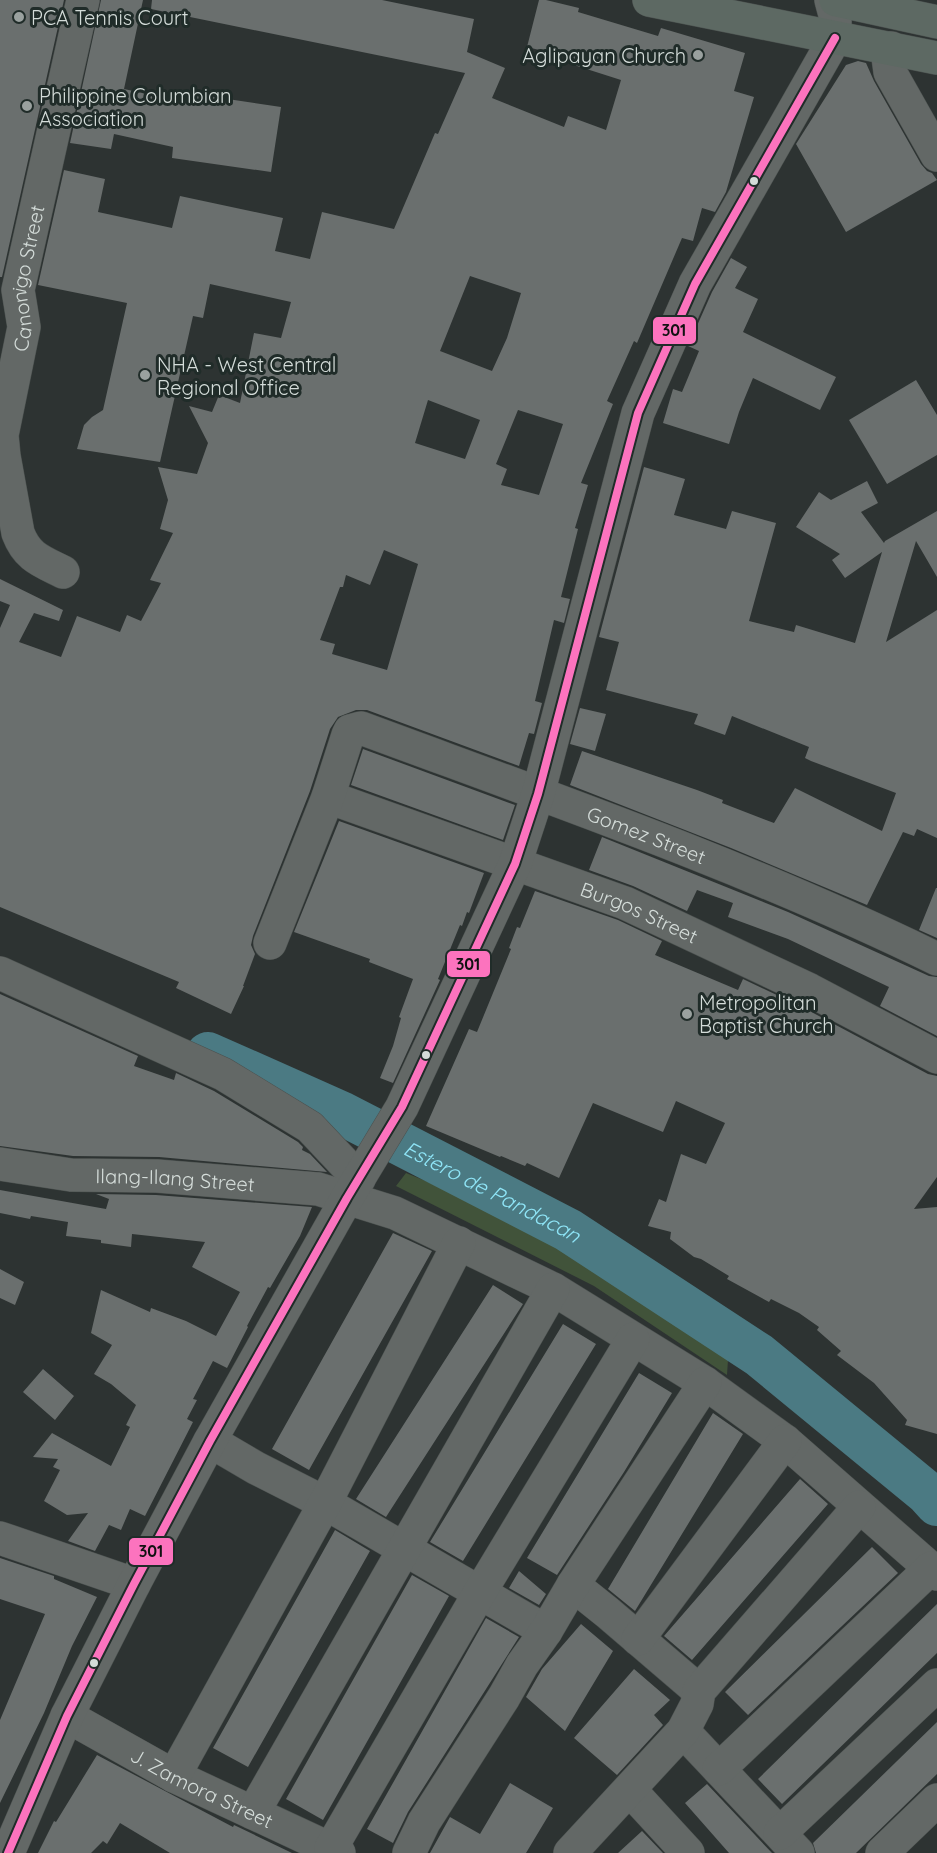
<svg xmlns="http://www.w3.org/2000/svg" width="937" height="1853" viewBox="0 0 937 1853" font-family="Quicksand,sans-serif">
	<style>
		.green { fill: #41533a }
		.lines { fill: none; stroke-linecap: round; stroke-linejoin: round }
		.river { stroke: #4b7a83; stroke-width: 44 }
		.building { fill: #6a6f6e; fill-rule: evenodd }
		.minor-casing { stroke: #4b514f; stroke-width: 34 }
		.major-casing { stroke: #4b514f; stroke-width: 34 }
		.minor { stroke: #636866; stroke-width: 33 }
		.major { stroke: #5d6963; stroke-width: 33 }
		.bus-1-casing { stroke: #202c29; stroke-width: 12 }
		.bus-1 { stroke: #fc73be; stroke-width: 8 }
		.poi-dot { fill: #9aa19f; stroke: #202c29; stroke-width: 2 }
		.bus-dot { fill: #d4dcd9; stroke: #202c29; stroke-width: 2 }
		.labels { text-anchor: middle; dominant-baseline: central; stroke-width: 6; stroke-linejoin: round; paint-order: stroke }
		.poi-label { font-size: 20px; fill: #d4dcd9; stroke: #202c29; text-anchor: start }
		.street-label { font-size: 20px; fill: #d4dcd9; stroke: #202c29 }
		.water-label { font-size: 21px; font-style: italic; fill: #8fe5f7; stroke: #202c29 }
		.line-badge { stroke: #202c29; stroke-width: 2 }
		.pale-badge-label { font-size: 16px; text-anchor: middle; font-weight: bold; fill: #111 }
	</style>
	<rect width="100%" height="100%" fill="#2d3332"/>
	<path class="green" d="M406,1173L485,1205L667,1310L728,1360L727,1375L594,1286L396,1186Z"/>
	<g class="lines">
		<path class="river" id="s1" d="M208,1054L341,1113L568,1230L759,1355L927,1493L937,1504"/>
	</g>
	<path class="building" d="M0,0H64L2,277H0Z
		M101,0H143L124,89L180,101L181,92L281,107L271,172L172,158L173,147L114,134L111,149L70,143Z
		M152,0H382L474,19L467,52L505,68L492,98L564,127L568,116L606,130L621,80L574,65L576,59L527,47L539,0H546L579,8L578,12L658,36L661,28L745,53L734,91L754,97L726,192L715,212L702,208L693,241L682,238L637,343L634,341L607,401L613,404L581,483L588,485L575,528L578,529L561,597L570,599L564,623L554,620L535,701L542,703L534,734L529,733L519,766L367,710H356L338,717L330,729L310,791L253,936L251,945L255,954L243,986H244L231,1014L176,988L179,982L0,907V628L10,605L0,601V579L63,610L59,621L34,613L19,642L61,657L77,616L120,632L127,615L141,621L161,583L150,580L173,533L160,529L168,500L158,467L197,474L208,443L189,406L212,412L219,395L240,403L254,333L281,338L291,302L210,284L203,318L193,316L160,462L77,449L84,425L92,417L103,410L127,303L38,285L64,170L105,179L98,212L172,228L180,196L283,218L275,251L310,259L322,212L394,229L435,133L438,134L465,73L151,9ZM470,276L521,293L507,338L492,371L440,351ZM428,400L480,420L465,459L415,443ZM518,410L563,424L539,495L501,485L507,469L496,464ZM384,550L418,564L387,670L332,654L335,644L320,640L340,587H343L346,575L370,585Z
		M858,61L866,63L874,81L921,164L927,171L932,173L937,180L846,232L796,144L846,65Z
		M731,258L747,267L735,288L758,299L743,332L836,377L820,410L753,378L739,412L729,444L663,423L673,389L682,392L699,351L688,346L712,292Z
		M916,380L937,415V455L887,484L849,420Z
		M644,467L685,479L674,515L726,529L732,511L776,523L749,621L794,632L796,625L855,643L882,552L845,578L832,560L840,554L796,527L819,492L831,500L867,481L878,503L861,512L884,543L885,541L937,511V577L916,541L886,642L937,610V838L917,829L914,836L903,832L867,905L731,848L570,785L582,751L697,790L723,800L722,803L774,823L795,788L882,831L896,793L811,761L805,758L809,747L732,716L725,735L694,724L698,714L606,690L619,642L599,637Z
		M580,708L606,714L595,751L570,744Z
		M363,749L515,805L503,840L351,785Z
		M339,821L484,873L469,913L467,912L462,926L460,925L438,979L440,980L393,1083L380,1078L393,1046L401,1018L399,1017L413,979L369,962L370,959L294,932Z
		M602,837L788,912L929,976L937,977V1036L880,1006L889,987L788,939L728,917L733,903L697,890L687,911L633,886L589,870Z
		M936,888H937V938L919,930Z
		M535,891L618,920L662,941L655,955L738,990L743,979L802,1007L928,1074L937,1076V1177L914,1209L937,1207V1434L905,1425L907,1420L874,1383L837,1355L841,1351L817,1330L819,1327L799,1313L771,1299L769,1302L727,1279L729,1276L701,1259L694,1257L670,1239L671,1232L648,1226L659,1199L666,1202L681,1154L706,1164L725,1123L676,1101L663,1132L593,1103L559,1178L527,1163L525,1166L501,1156L500,1157L426,1126L469,1029L477,1032L511,949L509,948L517,927L520,928Z
		M0,994L138,1056L134,1066L174,1080L176,1073L214,1091L298,1142L303,1147L302,1150L310,1154L327,1172L159,1157L73,1156L0,1146Z
		M0,1190L106,1209L109,1199L96,1194L156,1195L312,1207L300,1236L270,1288L268,1287L247,1326L248,1327L227,1368L213,1361L193,1399L197,1400L187,1419L193,1422L145,1516L130,1509L121,1530L109,1525L95,1551L68,1541L88,1513L67,1515L44,1501L60,1470L53,1467L58,1459L33,1457L52,1433L111,1466L130,1427L126,1425L136,1405L111,1384L94,1374L112,1345L91,1333L101,1290L150,1312L151,1308L186,1321L216,1336L240,1292L192,1267L205,1242L132,1234L131,1247L101,1243V1240L66,1236L68,1222L31,1216L30,1219L0,1213Z
		M393,1233L432,1251L309,1470L272,1449Z
		M0,1269L24,1282L15,1305L0,1298Z
		M493,1285L523,1304L386,1517L356,1499Z
		M563,1324L596,1344L463,1561L430,1542Z
		M43,1369L74,1396L55,1420L23,1392Z
		M639,1373L672,1393L624,1472L557,1575L527,1558Z
		M713,1413L743,1434L635,1611L608,1589Z
		M800,1479L828,1504L692,1660L664,1636Z
		M335,1530L370,1551L248,1767L213,1748Z
		M872,1547L898,1573L748,1715L725,1692Z
		M0,1558L54,1576V1579L97,1597L72,1646L44,1713L0,1803V1720L45,1614L0,1599Z
		M519,1571L546,1594L539,1605L509,1588Z
		M412,1575L449,1596L323,1820L286,1799Z
		M937,1604V1653L782,1804L758,1779Z
		M486,1618L519,1637L408,1812L393,1843L367,1829Z
		M581,1624L613,1651L565,1731L526,1697L542,1669Z
		M634,1669L670,1700L654,1715L663,1725L617,1775L574,1738Z
		M937,1722V1774L856,1853H816L813,1843Z
		M97,1755L233,1827L234,1825L292,1853H170L120,1823L107,1844L103,1841L91,1853H38L54,1821L56,1822Z
		M510,1783L553,1808L526,1853H430L450,1817L480,1834Z
		M707,1784L772,1853H729L685,1803Z
		M642,1831L663,1853H618Z"/>
	<g class="lines">
		<g class="minor-casing">
			<g id="minor">
				<path d="M891,48L888,57L890,72L937,155"/>
				<path id="s2" d="M63,572C41,561 27,557 18,533L4,456L2,435L24,327L18,290L83,0"/>
				<path id="s3" d="M328,797L625,903L810,990L937,1057"/>
				<path id="s4" d="M270,943L328,797L348,735L350,731L361,728C555,800 751,868 937,959"/>
				<path d="M0,973L223,1074L310,1127L359,1179"/>
				<path id="s5" d="M0,1164L71,1175L157,1176L318,1189L395,1213L553,1289L705,1383L785,1441L937,1574"/>
				<path d="M210,1441L256,1468L325,1503L546,1631"/>
				<path d="M0,1538L134,1584"/>
				<path d="M573,1585L608,1613L699,1691"/>
				<path d="M638,1639L785,1441"/>
				<path id="s6" d="M67,1716L174,1776L339,1853"/>
				<path d="M683,1731L798,1853"/>
				<path d="M719,1769L931,1568"/>
				<path d="M174,1776L325,1503L459,1243"/>
				<path d="M630,1790L688,1853"/>
				<path d="M253,1813L553,1289"/>
				<path d="M780,1833L937,1685"/>
				<path d="M331,1848L480,1592L633,1339"/>
				<path d="M8,1853L67,1716L134,1584L210,1441L347,1198L402,1107L515,864L538,794L638,413L695,284L835,38V15L831,0"/>
				<path d="M409,1853L424,1822L504,1697L522,1665L546,1631L573,1585L705,1383"/>
				<path d="M570,1853L683,1731L697,1704L699,1691L859,1507"/>
				<path d="M882,1853L937,1800"/>
			</g>
		</g>
		<g class="major-casing">
			<path id="major" d="M649,0L937,58
				M836,0L937,22"/>
		</g>
		<use href="#minor" class="minor"/>
		<use href="#major" class="major"/>
		<g class="bus-1-casing">
			<path id="bus-1" d="M8,1853L67,1716L134,1584L210,1441L347,1198L402,1107L515,864L538,794L638,413L695,284L835,38"/>
		</g>
		<use href="#bus-1" class="bus-1"/>
	</g>
	<g class="poi-dot">
		<circle cx="19" cy="17" r="6"/>
		<circle cx="698" cy="55" r="6"/>
		<circle cx="27" cy="106" r="6"/>
		<circle cx="145" cy="375" r="6"/>
		<circle cx="687" cy="1014" r="6"/>
	</g>
	<g class="bus-dot">
		<circle cx="754" cy="181" r="5"/>
		<circle cx="426" cy="1055" r="5"/>
		<circle cx="94" cy="1663" r="5"/>
	</g>
	<g class="labels">
		<g class="poi-label">
			<text x="31" y="17">PCA Tennis Court</text>
			<text x="686" y="55" text-anchor="end">Aglipayan Church</text>
			<text x="39" y="95">Philippine Columbian<tspan x="39" dy="23">Association</tspan></text>
			<text x="157" y="364">NHA - West Central<tspan x="157" dy="23">Regional Office</tspan></text>
			<text x="699" y="1002">Metropolitan<tspan x="699" dy="23">Baptist Church</tspan></text>
		</g>
		<g class="street-label">
			<text stroke="none"><textPath href="#s2" startOffset="321">Canonigo Street</textPath></text>
			<text stroke="none"><textPath href="#s4" startOffset="543">Gomez Street</textPath></text>
			<text stroke="none"><textPath href="#s3" startOffset="332">Burgos Street</textPath></text>
			<text stroke="none"><textPath href="#s5" startOffset="176">Ilang-Ilang Street</textPath></text>
			<text stroke="none"><textPath href="#s6" startOffset="153">J. Zamora Street</textPath></text>
		</g>
		<g class="water-label">
			<text stroke="none"><textPath href="#s1" startOffset="316">Estero de Pandacan</textPath></text>
		</g>
	</g>
	<g class="line-badge">
		<rect x="652" y="316" width="45" height="29" rx="6" fill="#fc73be"/>
		<rect x="446" y="950" width="45" height="28" rx="6" fill="#fc73be"/>
		<rect x="128" y="1537" width="46" height="29" rx="6" fill="#fc73be"/>
	</g>
	<g class="pale-badge-label">
		<text x="674" y="336">301</text>
		<text x="468" y="970">301</text>
		<text x="151" y="1557">301</text>
	</g>
</svg>
